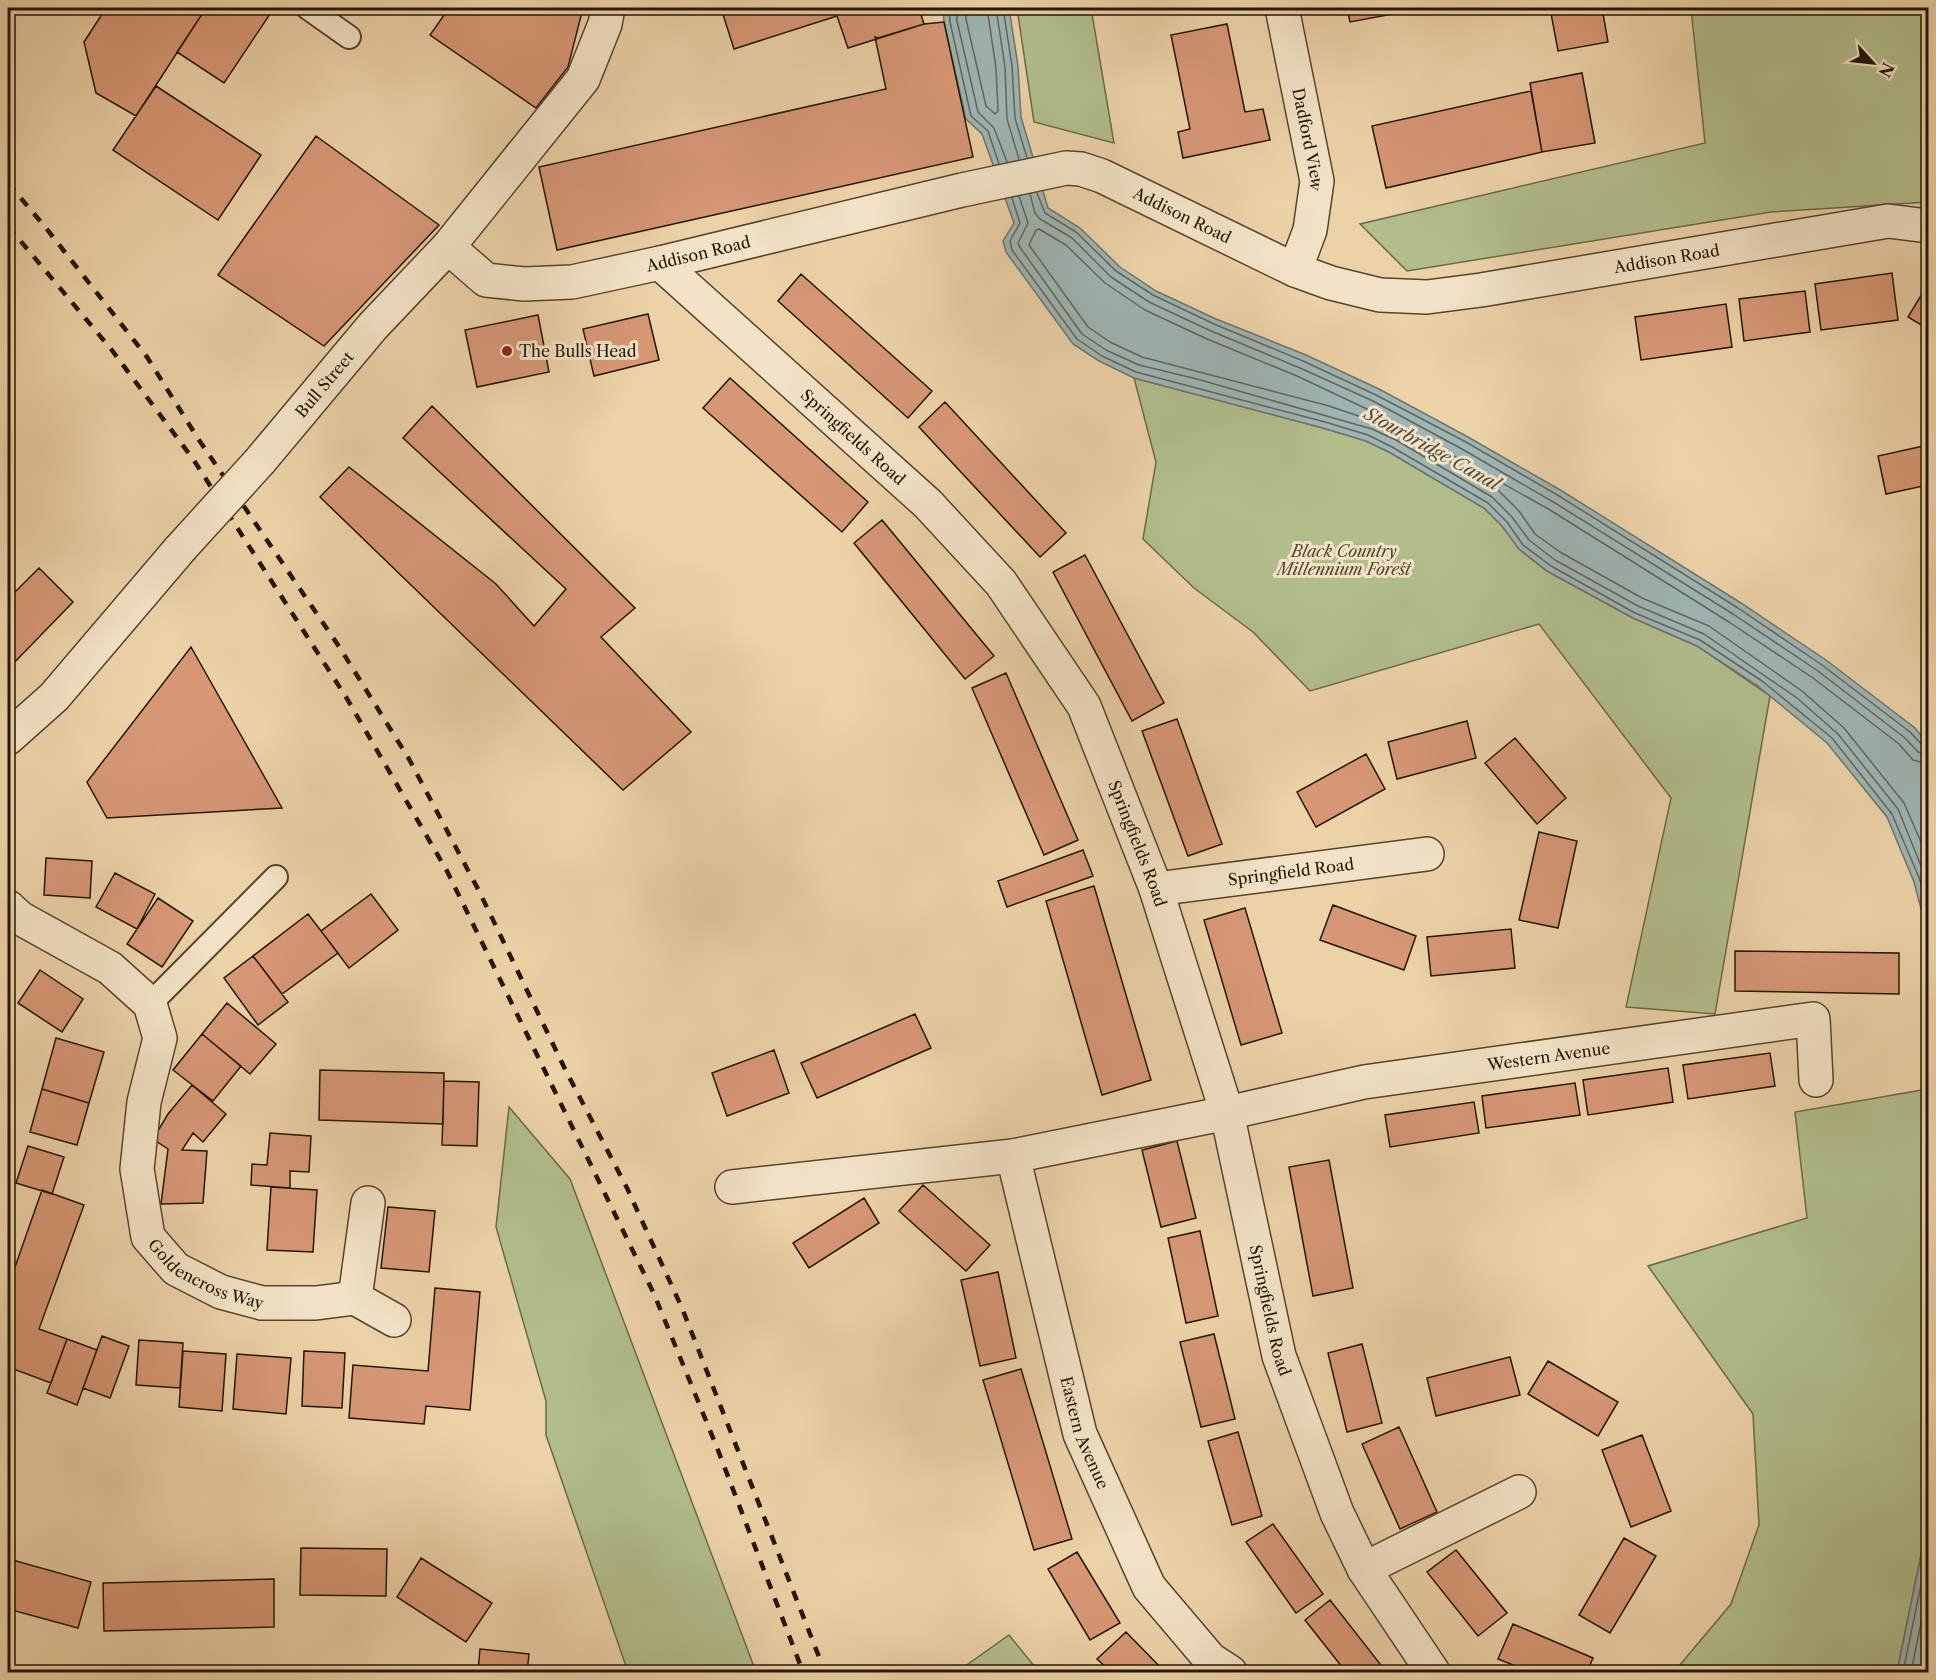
<svg xmlns="http://www.w3.org/2000/svg" width="1936" height="1680" viewBox="0 0 1936 1680" font-family="'Libre Caslon Text',serif">
	<style>
		.green { fill: #b2bd8c; stroke: #6a6a48; stroke-width: 1.5 }
		.water { fill: #9eb5b4; stroke: #6d756d; stroke-width: 1.5 }
		.lines { fill: none; stroke-linecap: round; stroke-linejoin: round }
		.shore { stroke: #60665c; stroke-width: 1.5 }
		.building { fill: #d79775; stroke: #231603; stroke-width: 1.5 }
		.service-casing { stroke: #55452c; stroke-width: 26 }
		.minor-casing { stroke: #55452c; stroke-width: 36 }
		.service { stroke: #f3e2c6; stroke-width: 22 }
		.minor { stroke: #f3e2c6; stroke-width: 33 }
		.rail { stroke: #231603; stroke-width: 4.5; stroke-dasharray: 10 10; stroke-linecap: butt }
		.minor-bridge-casing { stroke: #55452c; stroke-width: 36; stroke-linecap: butt }
		.minor-bridge { stroke: #f3e2c6; stroke-width: 33 }
		.poi-dot { fill: #8f2418; stroke: #f3e2c6; stroke-width: 2 }
		.labels { text-anchor: middle; dominant-baseline: central; stroke-width: 6; stroke-linejoin: round; paint-order: stroke }
		.street-label { font-size: 16px; fill: #231603; stroke: #f3e2c6 }
		.poi-label { font-size: 16px; fill: #231603; stroke: #f3e2c6; text-anchor: start }
		.park-label { font-size: 16px; font-style: italic; fill: #4e482c; stroke: #f3e2c6 }
		.water-label { font-size: 18px; font-style: italic; fill: #4e4e41; stroke: #f3e2c6 }
	</style>
	<rect width="100%" height="100%" fill="#ecd2a7"/>
	<filter id="stains"><feTurbulence type="fractalNoise" baseFrequency=".00333" numOctaves="4"/><feColorMatrix values="0 0 0 0 .2 0 0 0 0 .09 0 0 0 0 .02 0 0 0 .5 -.17"/></filter>
	<radialGradient id="worn" r=".72"><stop offset=".6" stop-color="#630" stop-opacity="0"/><stop offset="1" stop-color="#630" stop-opacity=".3"/></radialGradient>
	<path class="green" d="M1017,8H1091L1114,143L1034,122Z
		M1691,8H1928V202L1771,212L1407,271L1360,224L1705,143Z
		M1134,378L1323,428L1366,441L1389,452L1484,508L1502,526L1519,549L1547,571L1633,618L1697,646L1770,696L1715,1014L1626,1007L1671,798L1539,624L1310,691L1253,632L1194,588L1143,539L1156,462Z
		M1928,1089V1521L1897,1672H1674L1731,1604L1759,1525L1753,1414L1648,1266L1807,1218L1795,1112Z
		M509,1107L570,1179L756,1672H628L546,1435V1401L496,1227Z
		M1009,1635L1039,1672H957Z"/>
	<path class="water" d="M943,8H1009L1018,66L1021,117L1048,208L1080,228L1120,267L1156,291L1216,319L1306,355L1379,389L1468,437L1562,491L1741,603L1826,660L1915,728L1928,744V935L1914,882L1887,817L1827,743L1758,686L1697,646L1633,618L1547,571L1519,549L1502,526L1484,508L1389,452L1366,441L1323,428L1134,378L1099,361L1073,344L1006,252L1003,241L1014,223L982,134L966,119L944,22Z
		M1928,1521V1672H1897Z"/>
	<g class="lines">
		<path class="shore" d="M949,8L950,22L971,116L988,131L999,164
			M957,8V21L978,112L994,128L1007,162
			M966,8V19L986,106L995,114L998,111L996,68L987,8
			M996,8L1005,67L1007,119L1019,159
			M1003,8L1012,66L1015,118L1027,158
			M1037,193L1045,213L1076,232L1116,271L1153,295L1214,324L1303,361L1376,395L1466,442L1559,496L1738,608L1822,665L1910,732L1923,746L1928,747
			M1030,194L1035,213L1040,219L1072,238L1111,277L1149,302L1211,331L1300,368L1373,401L1462,449L1555,503L1733,614L1818,671L1905,738L1918,752L1928,755
			M1019,196L1028,223L1018,243L1019,246L1082,334L1106,350L1139,365L1197,379L1372,429L1396,440L1492,497L1512,517L1529,540L1555,560L1638,606L1704,634L1797,698L1838,734L1898,809L1928,883
			M1012,198L1020,223L1010,241L1012,250L1077,339L1102,356L1136,372L1325,422L1368,435L1392,447L1488,503L1507,522L1523,545L1551,566L1635,613L1700,640L1762,681L1832,738L1892,814L1920,880L1928,912
			M1039,229L1066,245L1105,283L1145,310L1207,339L1297,376L1388,419L1389,423L1385,425L1329,406L1142,357L1110,342L1088,327L1029,245L1036,230Z
			M1928,764L1913,760L1899,744L1813,678L1729,622L1550,510L1415,434L1412,435L1413,440L1498,490L1519,511L1535,534L1560,552L1642,598L1709,626L1802,691L1844,728L1904,803L1928,858
			M1903,1672L1928,1551
			M1911,1672L1928,1589"/>
	</g>
	<path class="building" d="M106,8H206L136,116L96,93L84,42Z
		M206,8H260L270,14L224,83L177,52Z
		M449,8H583L568,67L536,108L430,35Z
		M721,8H919L924,24L848,48L837,16L734,49Z
		M1347,8H1403L1404,12L1350,22Z
		M1550,8H1602L1608,42L1558,51Z
		M944,22L973,157L557,250L539,167L886,89L875,37L878,38L924,24Z
		M1227,24L1245,112L1263,109L1270,140L1183,158L1178,132L1190,129L1171,35Z
		M1582,73L1595,143L1542,152L1530,83Z
		M156,86L261,155L218,220L113,150Z
		M1531,91L1542,152L1386,188L1372,126Z
		M316,136L439,225L324,346L218,275Z
		M1892,273L1898,320L1821,330L1815,284Z
		M801,274L932,391L908,418L778,301Z
		M1928,284V329L1908,317Z
		M1805,291L1810,332L1744,341L1739,299Z
		M1726,304L1732,347L1641,360L1635,317Z
		M648,314L659,360L594,376L583,329Z
		M538,315L549,372L477,387L465,330Z
		M730,378L868,502L842,532L703,408Z
		M945,402L1066,533L1040,557L919,427Z
		M432,406L635,608L601,637L691,732L623,790L320,497L349,467L496,584L534,626L566,589L403,438Z
		M1928,445V485L1886,494L1878,456Z
		M882,520L994,656L965,679L854,543Z
		M1085,555L1164,703L1132,721L1053,572Z
		M39,568L73,602L8,669V599Z
		M191,647L282,808L107,818L87,782Z
		M1006,673L1078,840L1044,855L972,688Z
		M1177,719L1222,844L1188,856L1142,731Z
		M1467,721L1476,758L1397,779L1388,742Z
		M1515,738L1566,798L1537,824L1485,763Z
		M1366,754L1385,789L1316,827L1297,792Z
		M1539,832L1577,841L1558,928L1519,920Z
		M1083,850L1093,876L1007,907L998,881Z
		M46,858L92,861L90,898L44,895Z
		M115,873L155,894L137,929L96,907Z
		M1094,886L1151,1080L1102,1095L1046,901Z
		M371,894L398,930L349,968L321,931Z
		M158,898L193,921L162,967L127,944Z
		M1333,905L1416,936L1404,970L1320,940Z
		M1245,908L1282,1033L1241,1045L1204,920Z
		M308,914L338,953L282,994L253,956Z
		M1511,929L1515,968L1431,976L1427,937Z
		M1735,951L1899,953V994L1735,991Z
		M253,956L288,1002L258,1025L224,978Z
		M40,970L83,999L62,1032L18,1003Z
		M227,1003L276,1044L250,1074L202,1034Z
		M915,1014L931,1048L817,1098L801,1063Z
		M202,1034L241,1066L213,1101L173,1070Z
		M56,1038L104,1052L89,1103L42,1089Z
		M774,1050L789,1093L727,1116L712,1073Z
		M1770,1053L1775,1086L1688,1099L1683,1065Z
		M1668,1068L1673,1102L1588,1115L1583,1080Z
		M320,1070L444,1073L443,1124L319,1120Z
		M444,1081L479,1082L477,1146L442,1145Z
		M1575,1083L1580,1115L1486,1128L1482,1096Z
		M192,1085L226,1114L203,1142L193,1133L182,1150L207,1151L203,1203L161,1204L168,1149L153,1139L168,1114Z
		M42,1089L89,1103L77,1145L30,1132Z
		M1474,1102L1479,1133L1390,1147L1385,1115Z
		M270,1133L311,1136L309,1172L290,1171V1188L251,1185L252,1164L267,1165Z
		M1177,1141L1196,1218L1161,1227L1142,1150Z
		M28,1146L64,1157L52,1194L16,1183Z
		M1329,1160L1353,1288L1313,1296L1289,1167Z
		M923,1185L990,1245L966,1271L899,1211Z
		M271,1187L317,1190L313,1252L267,1250Z
		M42,1190L84,1205L39,1329L67,1339L51,1383L8,1367V1287Z
		M864,1198L879,1223L809,1268L793,1243Z
		M388,1207L435,1211L429,1272L381,1268Z
		M1200,1231L1218,1316L1186,1323L1168,1238Z
		M998,1272L1016,1358L980,1366L961,1280Z
		M435,1288L480,1292L470,1410L426,1406L424,1424L349,1418L353,1365L428,1371Z
		M1214,1334L1235,1419L1201,1427L1180,1342Z
		M102,1336L129,1346L110,1398L83,1388Z
		M67,1339L97,1350L77,1405L47,1393Z
		M139,1340L183,1343L180,1388L136,1385Z
		M1362,1344L1382,1423L1347,1432L1328,1353Z
		M183,1351L226,1354L222,1411L179,1407Z
		M304,1351L345,1353L342,1408L302,1406Z
		M237,1354L291,1358L286,1414L233,1409Z
		M1510,1357L1520,1395L1436,1416L1427,1378Z
		M1548,1361L1618,1402L1598,1436L1528,1394Z
		M1021,1369L1072,1539L1034,1550L983,1380Z
		M1399,1427L1437,1512L1400,1529L1362,1444Z
		M1238,1432L1262,1516L1232,1525L1208,1441Z
		M1642,1435L1671,1511L1631,1527L1602,1450Z
		M1273,1524L1323,1594L1296,1613L1246,1542Z
		M1624,1538L1656,1556L1610,1633L1579,1615Z
		M301,1548L387,1549L386,1596L300,1595Z
		M1456,1550L1507,1613L1478,1636L1427,1572Z
		M1077,1552L1120,1623L1090,1640L1048,1569Z
		M421,1558L492,1603L466,1642L397,1597Z
		M9,1559L91,1582L78,1628L8,1609Z
		M274,1579V1627L104,1631L103,1583Z
		M1330,1600L1384,1669L1379,1672H1346L1305,1620Z
		M1513,1624L1593,1658L1587,1672H1531L1498,1659Z
		M1126,1632L1165,1672H1111L1097,1659Z
		M480,1649L529,1654L527,1672H478Z"/>
	<g class="lines">
		<g class="service-casing">
			<path id="service" d="M308,8L349,37
				M150,1004L276,877"/>
		</g>
		<g class="minor-casing">
			<g id="minor">
				<path id="s1" d="M1282,8L1317,181L1310,230L1295,270"/>
				<path id="s2" d="M448,247L486,280L524,284L572,282L660,263L962,190L1066,168L1081,169L1102,176L1295,270L1331,283L1380,295L1427,297L1481,290L1888,221L1928,226"/>
				<path id="s3" d="M660,263L928,504L1001,583L1084,706L1156,889L1227,1113L1279,1356L1337,1513L1364,1569L1433,1672"/>
				<path id="s4" d="M260,461L373,326L448,247L583,79L605,24L608,8"/>
				<path d="M8,738L54,697L180,549"/>
				<path id="s5" d="M1156,889L1427,854"/>
				<path id="s6" d="M8,907L20,918L110,968L150,1004L160,1038L144,1102L137,1169L148,1237L176,1269L221,1292L262,1303H316L355,1298"/>
				<path id="s7" d="M1013,1156L1080,1434L1149,1587L1210,1659L1230,1672"/>
				<path id="s8" d="M732,1187L1013,1156L1227,1113L1364,1082L1813,1019L1816,1080"/>
				<path d="M368,1203L355,1298L394,1320"/>
				<path d="M1364,1569L1519,1492"/>
			</g>
		</g>
		<use href="#service" class="service"/>
		<use href="#minor" class="minor"/>
		<path class="rail" d="M8,183L46,228L147,357L197,437L340,648L409,759L479,891L566,1071L627,1188L648,1234L682,1308L825,1672
			M8,226L111,349L193,459L346,697L447,871L654,1294L716,1445L803,1672"/>
		<g class="minor-bridge-casing">
			<path id="minor-bridge" d="M180,549L260,461"/>
		</g>
		<use href="#minor-bridge" class="minor-bridge"/>
	</g>
	<circle class="poi-dot" cx="507" cy="351" r="6"/>
	<g class="labels">
		<g class="street-label">
			<text stroke="none"><textPath href="#s1" startOffset="134">Dadford View</textPath></text>
			<text stroke="none"><textPath href="#s2" startOffset="770">Addison Road</textPath></text>
			<text stroke="none"><textPath href="#s2" startOffset="266">Addison Road</textPath></text>
			<text stroke="none"><textPath href="#s2" startOffset="1274">Addison Road</textPath></text>
			<text stroke="none"><textPath href="#s4" startOffset="100">Bull Street</textPath></text>
			<text stroke="none"><textPath href="#s3" startOffset="260">Springfields Road</textPath></text>
			<text stroke="none"><textPath href="#s3" startOffset="764">Springfields Road</textPath></text>
			<text stroke="none"><textPath href="#s5" startOffset="136">Springfield Road</textPath></text>
			<text stroke="none"><textPath href="#s8" startOffset="828">Western Avenue</textPath></text>
			<text stroke="none"><textPath href="#s6" startOffset="482">Goldencross Way</textPath></text>
			<text stroke="none"><textPath href="#s3" startOffset="1250">Springfields Road</textPath></text>
			<text stroke="none"><textPath href="#s7" startOffset="286">Eastern Avenue</textPath></text>
		</g>
		<g class="poi-label">
			<text x="519" y="351">The Bulls Head</text>
		</g>
		<g class="park-label">
			<text x="1344" y="551">Black Country<tspan x="1344" dy="18">Millennium Forest</tspan></text>
		</g>
		<g class="water-label">
			<text transform="translate(1432 449) rotate(29)">Stourbridge Canal</text>
		</g>
	</g>
	<rect width="1936" height="1680" fill="none" stroke="#ecd2a7" stroke-width="30"/>
	<rect x="9" y="9" width="1918" height="1662" fill="none" stroke="#231603" stroke-width="3"/>
	<rect x="15" y="15" width="1906" height="1650" fill="none" stroke="#231603" stroke-width="1.5"/>
	<g transform="translate(1873 63) rotate(117)" stroke="#f3e2c6" stroke-width="4.5" paint-order="stroke">
	<path d="M0-4.5L10 22L0 15L-10 22Z" fill="#231603"/>
	<text y="-9" font-size="16" font-weight="bold" text-anchor="middle" fill="#231603">N</text>
	</g>
	<rect width="100%" height="100%" filter="url(#stains)"/>
	<rect width="100%" height="100%" fill="url(#worn)"/>
</svg>
